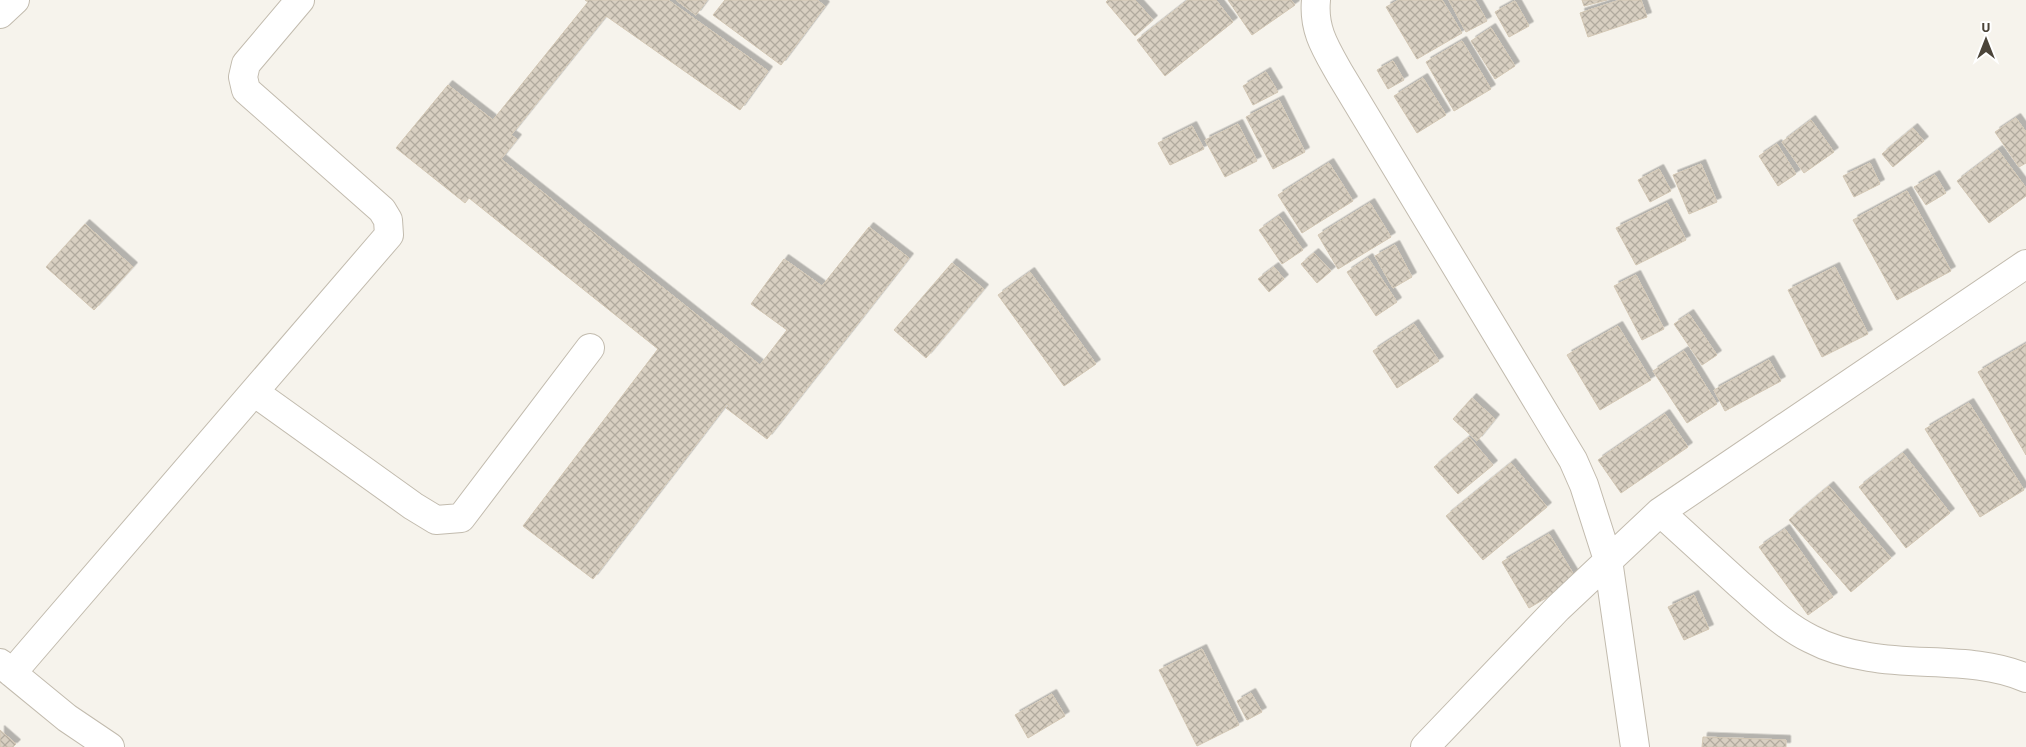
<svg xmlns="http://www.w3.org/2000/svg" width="2026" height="747" viewBox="0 0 2026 747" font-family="Barlow,sans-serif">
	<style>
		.building { fill: url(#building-cross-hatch); stroke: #d3c7b4; filter: url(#shadow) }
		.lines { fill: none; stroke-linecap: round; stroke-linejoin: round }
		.minor-casing { stroke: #c2bbae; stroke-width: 30 }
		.minor { stroke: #fff; stroke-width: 28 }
	</style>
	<defs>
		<pattern id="building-cross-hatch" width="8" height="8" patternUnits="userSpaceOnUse" patternTransform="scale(1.25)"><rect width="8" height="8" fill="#d8cfc1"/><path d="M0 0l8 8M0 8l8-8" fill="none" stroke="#b1aa9e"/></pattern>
		<filter id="shadow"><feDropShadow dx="4.5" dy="-4.5" stdDeviation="0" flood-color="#0004"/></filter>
	</defs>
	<rect width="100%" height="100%" fill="#f6f3ec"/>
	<path class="building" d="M585,0H668L768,71L740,110L606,16L511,135L517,139L501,159L760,365L787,330L751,304L784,259L822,286L869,227L909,258L767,439L726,408L729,405L727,404L593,579L523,526L658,349L469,198L465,203L396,148L448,85L493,120L588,2Z
		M676,0H707L696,15Z
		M725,0H817L825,6L781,65L713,15Z
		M1108,0H1135L1153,20L1135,36L1106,2Z
		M1188,0H1216L1233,22L1165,76L1137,40Z
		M1228,0H1291L1295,5L1252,35Z
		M1399,0H1442L1462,33L1417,59L1386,7Z
		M1449,0H1475L1487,21L1466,32Z
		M1582,0H1607L1584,6Z
		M1620,0H1641L1647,17L1588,37L1580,13Z
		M1515,1L1529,26L1509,37L1495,12Z
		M1491,28L1515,66L1495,79L1471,41Z
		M1462,41L1491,89L1454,111L1426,62Z
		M1393,61L1404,80L1388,89L1377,70Z
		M1266,72L1278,92L1253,105L1243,86Z
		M1423,78L1446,115L1417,133L1394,96Z
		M1279,100L1305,152L1273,169L1246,117Z
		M2016,118L2026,132V163L2019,167L1995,132Z
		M1811,120L1834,152L1804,173L1782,142Z
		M1238,124L1257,161L1225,177L1205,140Z
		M1192,126L1204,149L1170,165L1158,143Z
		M1913,128L1924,141L1893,167L1882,154Z
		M1777,144L1796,174L1778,186L1759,156Z
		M1998,150L2026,188V196L1989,223L1957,181Z
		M1329,163L1353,201L1302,233L1278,195Z
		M1870,163L1880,184L1854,197L1843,176Z
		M1701,164L1717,202L1689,214L1673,175Z
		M1659,169L1671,191L1650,202L1638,180Z
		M1935,175L1946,193L1926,205L1914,187Z
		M1907,191L1951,271L1897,300L1853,220Z
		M1370,203L1391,237L1338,269L1318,235Z
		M1667,203L1686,240L1636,265L1616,228Z
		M1279,216L1303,250L1282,264L1259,230Z
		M85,224L133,267L94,310L46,267Z
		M1395,245L1412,277L1393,288L1375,256Z
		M1314,253L1331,271L1317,283L1301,264Z
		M1368,258L1397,302L1376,316L1347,272Z
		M952,263L984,289L926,358L894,330Z
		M1274,267L1284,279L1269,292L1258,279Z
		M1835,267L1868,334L1822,357L1788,290Z
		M1030,272L1096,364L1064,386L998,295Z
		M1636,275L1664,329L1642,340L1614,286Z
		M1689,314L1717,355L1702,365L1674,324Z
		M1414,324L1439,361L1397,388L1373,351Z
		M1618,326L1651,380L1600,410L1567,355Z
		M2026,344V455L1978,372Z
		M1684,351L1717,404L1687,423L1653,371Z
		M1769,360L1781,381L1725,411L1714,390Z
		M1472,398L1495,419L1477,441L1453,419Z
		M1969,403L2024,490L1980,517L1925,429Z
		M1665,414L1688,447L1621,493L1598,460Z
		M1469,437L1493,465L1458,494L1434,467Z
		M1903,453L1950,513L1906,548L1859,487Z
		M1511,463L1547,507L1483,560L1446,516Z
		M1829,486L1891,558L1851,592L1789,520Z
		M1785,529L1833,597L1808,615L1759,547Z
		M1549,534L1577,580L1529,608L1502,562Z
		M1694,595L1709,629L1684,640L1668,607Z
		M1202,649L1239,725L1197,746L1159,670Z
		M1251,693L1262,712L1247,720L1237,701Z
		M1052,694L1065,716L1028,738L1015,715Z
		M0,730L16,744L13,747H0Z
		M1703,737L1786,740V747H1702Z"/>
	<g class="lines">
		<g class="minor-casing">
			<path id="minor" d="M1316,0C1313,30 1326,49 1340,74L1573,460L1584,485L1608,560L1635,747
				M0,14L15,0
				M254,392L413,506L436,520L461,518L590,348
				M1660,512C1686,536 1713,560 1739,584C1761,603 1784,626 1811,639C1828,648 1850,654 1869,657C1920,666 1978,657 2026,678
				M0,663L67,718L110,747
				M12,673L389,235L388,220L382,210L246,90L243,77L246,64L300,0
				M1425,747L1558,608L1660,512L2026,264"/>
		</g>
		<use href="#minor" class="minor"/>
	</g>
	<g transform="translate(1986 40)" stroke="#ffffff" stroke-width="4" paint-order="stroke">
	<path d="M0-4L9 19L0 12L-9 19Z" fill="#4b4439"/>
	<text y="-8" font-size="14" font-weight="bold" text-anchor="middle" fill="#4b4439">U</text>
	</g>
</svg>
